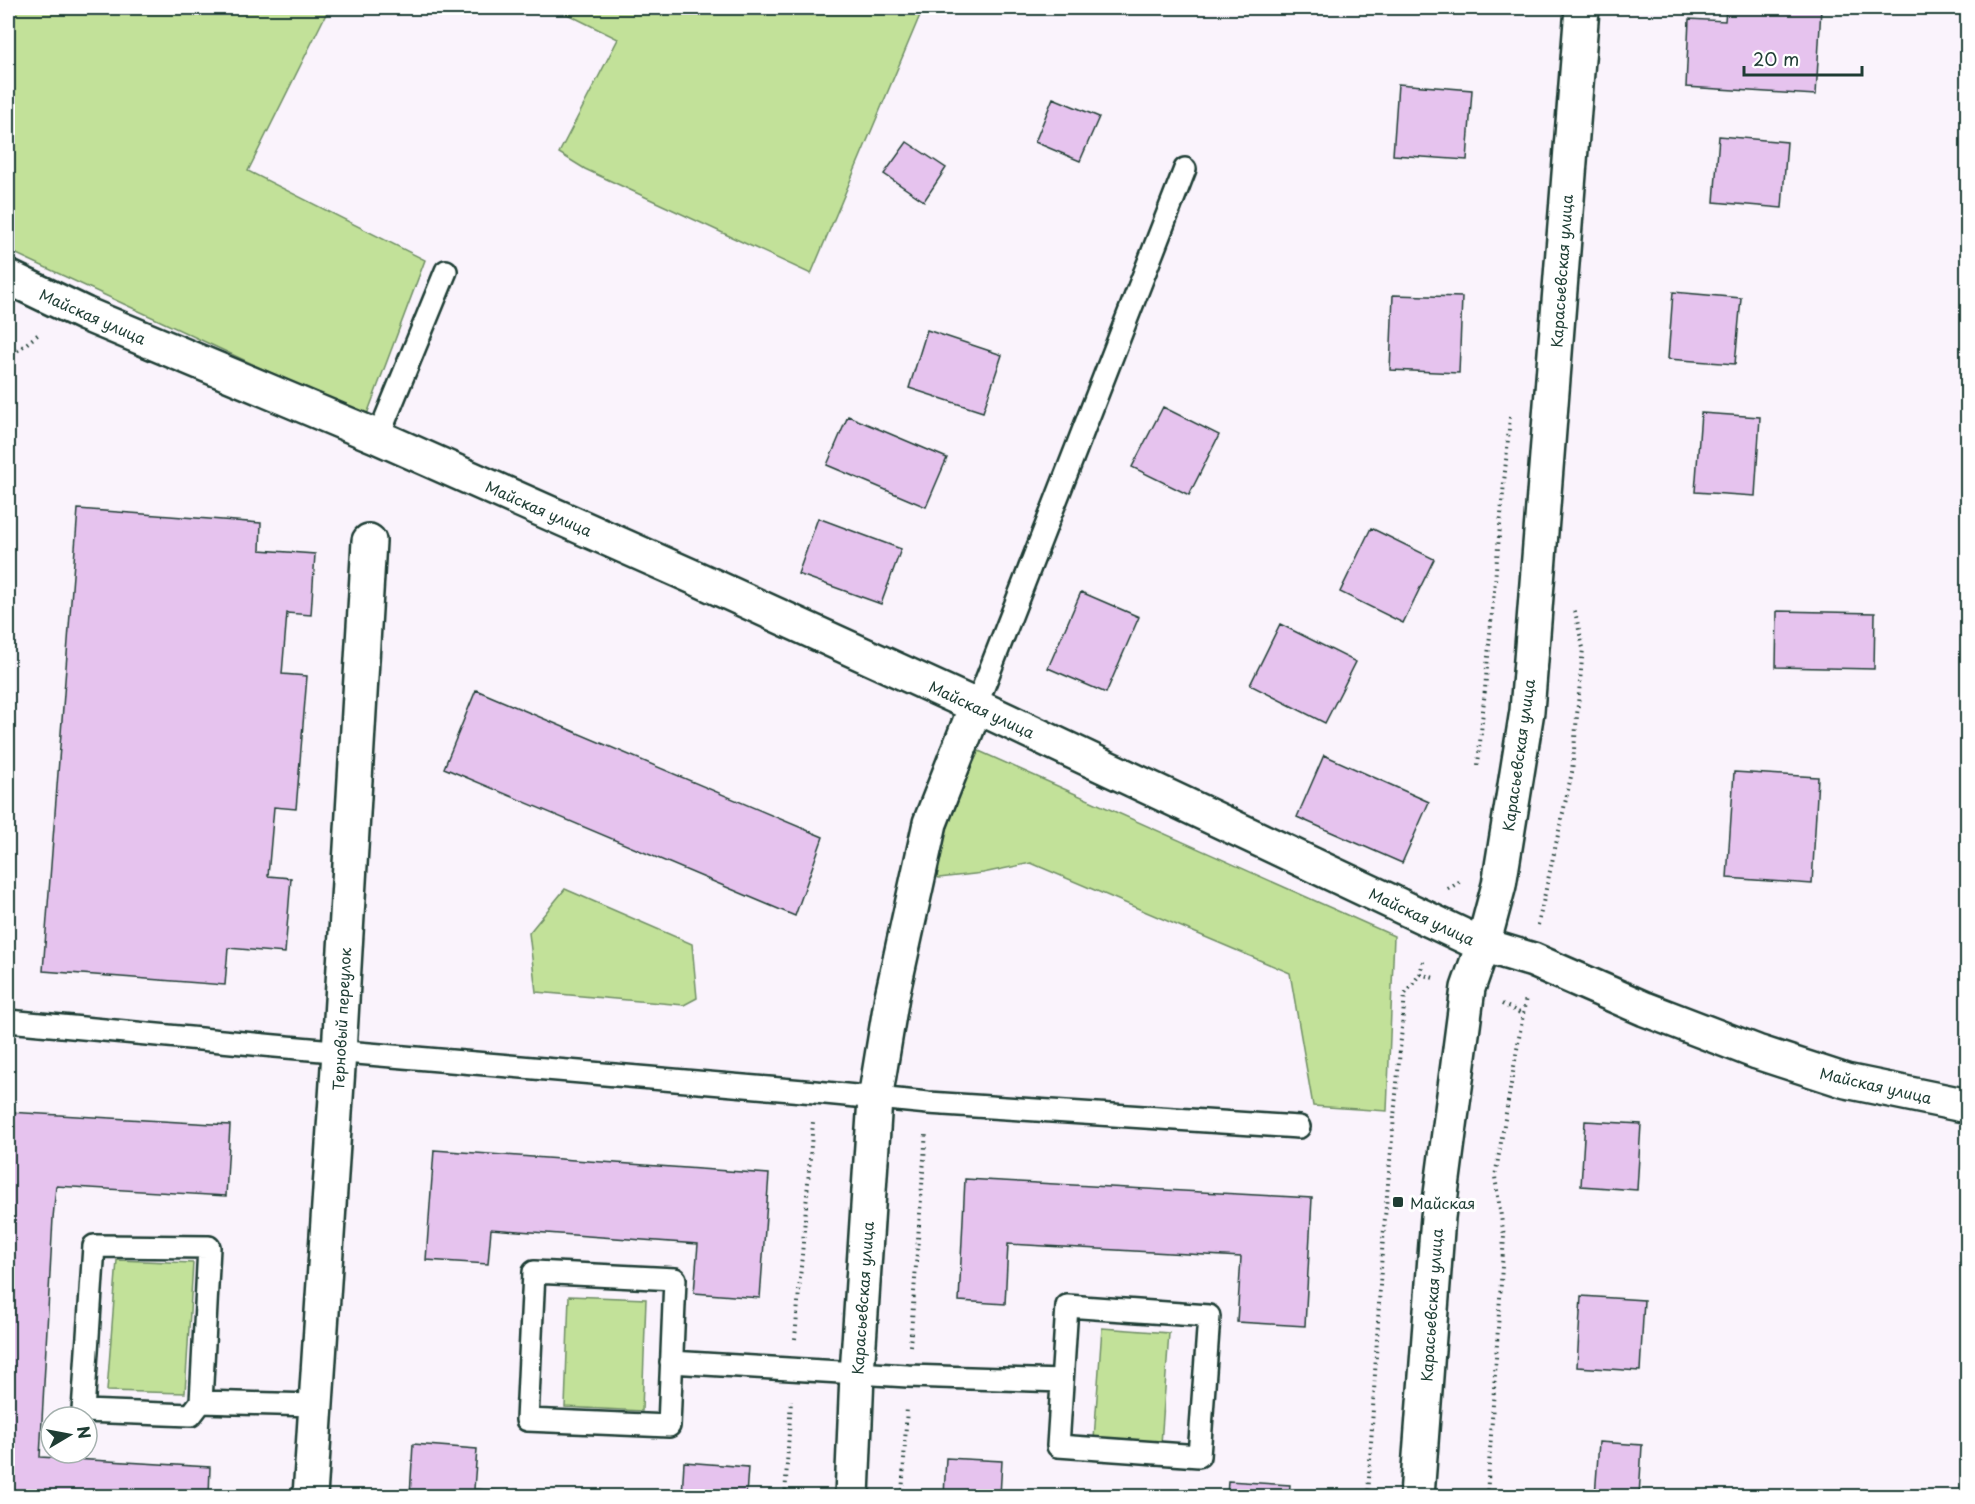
<svg xmlns="http://www.w3.org/2000/svg" width="1975" height="1504" viewBox="0 0 1975 1504" font-family="'Playpen Sans',sans-serif">
	<style>
		.green { fill: #c2e199; stroke: #708f66; stroke-width: 1.5 }
		.building { fill: #e6c3ee; stroke: #1f3d34; stroke-width: 1.5 }
		.lines { fill: none; stroke-linecap: round; stroke-linejoin: round }
		.lane-casing { stroke: #1f3d34; stroke-width: 26 }
		.street-casing { stroke: #1f3d34; stroke-width: 38 }
		.path { stroke: #1f3d34; stroke-width: 4; stroke-dasharray: 1.5 4.5; stroke-linecap: butt }
		.lane { stroke: #fff; stroke-width: 21 }
		.street { stroke: #fff; stroke-width: 33 }
		.poi-dot { fill: #1f3d34; stroke: #fff; stroke-width: 2 }
		.labels { text-anchor: middle; dominant-baseline: central; stroke-width: 6; stroke-linejoin: round; paint-order: stroke }
		.street-label { font-size: 15px; fill: #1f3d34; stroke: #fff }
		.poi-label { font-size: 15px; fill: #1f3d34; stroke: #fff; text-anchor: start }
	</style>
	<rect width="100%" height="100%" fill="#faf3fc"/>
	<filter id="ink" filterUnits="userSpaceOnUse"><feTurbulence type="fractalNoise" baseFrequency=".0167" numOctaves="2"/><feDisplacementMap in="SourceGraphic" scale="12" xChannelSelector="R" yChannelSelector="G"/><feConvolveMatrix kernelMatrix="1 2 1 2 8 2 1 2 1" color-interpolation-filters="sRGB"/></filter>
	<g filter="url(#ink)">
		<path class="green" d="M8,8H329L248,171L425,260L366,417L8,250Z
			M555,8H923L811,274L585,169L559,153L618,39Z
			M979,751L1394,936L1387,1111L1313,1106L1290,973L1031,863L983,873L939,878L935,875C944,832 959,791 979,751Z
			M565,889L692,944L697,998L684,1005L536,992L529,933Z
			M117,1260L193,1263L185,1393L107,1391Z
			M569,1296L646,1299L642,1411L565,1407Z
			M1102,1328L1169,1333L1161,1444L1094,1439Z"/>
		<path class="building" d="M1726,8H1821L1816,95L1686,87L1689,19L1725,21Z
			M1398,84L1472,90L1467,160L1393,155Z
			M1053,98L1099,117L1080,161L1035,142Z
			M1719,136L1787,142L1782,208L1714,202Z
			M907,142L946,168L924,201L884,174Z
			M1673,292L1741,298L1735,364L1668,359Z
			M1393,295L1462,297L1459,373L1390,370Z
			M927,330L1002,355L983,412L909,388Z
			M1163,407L1219,435L1189,495L1132,467Z
			M1701,413L1760,417L1755,496L1695,492Z
			M848,416L947,458L926,507L827,465Z
			M78,509L261,523L260,550L315,554L311,615L287,613L282,674L307,676L296,809L274,807L268,876L291,878L285,953L228,948L225,985L43,971Z
			M818,518L901,549L881,604L798,574Z
			M1371,528L1434,559L1403,623L1340,592Z
			M1081,592L1139,617L1106,693L1048,668Z
			M1777,611L1875,613L1874,669L1776,667Z
			M1280,624L1356,662L1325,723L1250,685Z
			M476,690L823,837L795,916L444,768Z
			M1324,755L1429,802L1402,863L1297,817Z
			M1734,772L1818,777L1812,884L1727,878Z
			M8,1112L230,1125L226,1196L56,1186L53,1218L40,1457L210,1467L209,1496H8Z
			M1585,1121L1641,1124L1637,1190L1581,1186Z
			M434,1150L769,1174L760,1298L694,1293L698,1244L491,1229L488,1264L426,1260Z
			M965,1179L1312,1198L1305,1326L1237,1322L1241,1257L1008,1244L1005,1304L959,1301Z
			M1581,1296L1644,1300L1640,1371L1577,1367Z
			M1599,1442L1642,1445L1639,1496H1595Z
			M413,1444L477,1449L474,1489L568,1496H410Z
			M946,1458L1002,1461L1000,1496H944Z
			M684,1462L748,1467L746,1496H682Z
			M1228,1481L1290,1485L1289,1496H1227Z"/>
		<g class="lines">
			<g class="lane-casing">
				<path id="lane" d="M378,437L446,271
					M976,706L1185,169
					M8,1021L275,1046L815,1092L928,1103L1299,1127
					M94,1246L209,1247L201,1402L191,1415L83,1411Z
					M534,1272L675,1279L669,1426L527,1420Z
					M1067,1306L1209,1316L1199,1456L1058,1446Z
					M671,1362L908,1376L1062,1381
					M201,1402L315,1405"/>
			</g>
			<g class="street-casing">
				<path id="street" d="M8,277L85,314L378,437L698,579L976,706L1483,945L1533,960L1645,1009L1757,1052L1846,1081L1968,1106
					M310,1496L339,1052L369,541
					M852,1496L857,1374L875,1099L892,996L930,823L976,706
					M1417,1496L1438,1217L1468,988L1483,945L1499,885L1527,711L1582,8"/>
			</g>
			<path class="path" d="M8,358L40,333
				M1478,765L1510,417
				M1448,889L1462,880
				M1538,925L1572,772L1583,648L1574,607
				M1420,974L1434,978
				M1502,1004L1522,1014
				M795,1339L813,1122
				M910,1346L926,1132
				M785,1496L791,1400
				M902,1496L907,1407
				M1368,1496L1382,1251L1405,994L1420,974L1424,958
				M1487,1496L1504,1236L1495,1177L1526,997"/>
			<use href="#lane" class="lane"/>
			<use href="#street" class="street"/>
		</g>
	</g>
	<rect class="poi-dot" x="1392" y="1196" width="12" height="12" rx="3"/>
	<g class="labels">
		<g class="street-label">
			<text transform="translate(1561 271) rotate(-86)">Карасьевская улица</text>
			<text transform="translate(93 316) rotate(24)">Майская улица</text>
			<text transform="translate(539 508) rotate(24)">Майская улица</text>
			<text transform="translate(982 709) rotate(25)">Майская улица</text>
			<text transform="translate(1518 755) rotate(-82)">Карасьевская улица</text>
			<text transform="translate(1422 916) rotate(25)">Майская улица</text>
			<text transform="translate(341 1019) rotate(-87)">Терновый переулок</text>
			<text transform="translate(1876 1085) rotate(13)">Майская улица</text>
			<text transform="translate(862 1298) rotate(-86)">Карасьевская улица</text>
			<text transform="translate(1431 1305) rotate(-86)">Карасьевская улица</text>
		</g>
		<g class="poi-label">
			<text x="1410" y="1202">Майская</text>
		</g>
	</g>
	<rect width="1975" height="1504" fill="none" stroke="#fff" stroke-width="30"/>
	<rect x="15" y="15" width="1945" height="1474" fill="none" stroke="#1f3d34" stroke-width="2" filter="url(#ink)"/>
	<g transform="translate(69 1435) rotate(80)"><circle r="28" fill="#ffffff" stroke="#a5b1ae" stroke-width="1.5"/>
	<path d="M0-4.5L10 22L0 15L-10 22Z" fill="#1f3d34"/>
	<text y="-9" font-size="16" font-weight="bold" text-anchor="middle" fill="#1f3d34">N</text>
	</g>
	<path d="M1744 66v9h118v-9" fill="none" stroke="#1f3d34" stroke-width="3"/>
	<text x="1753" y="66" font-size="18" fill="#1f3d34" stroke="#ffffff" stroke-width="4.5" paint-order="stroke">20 m</text>
</svg>
